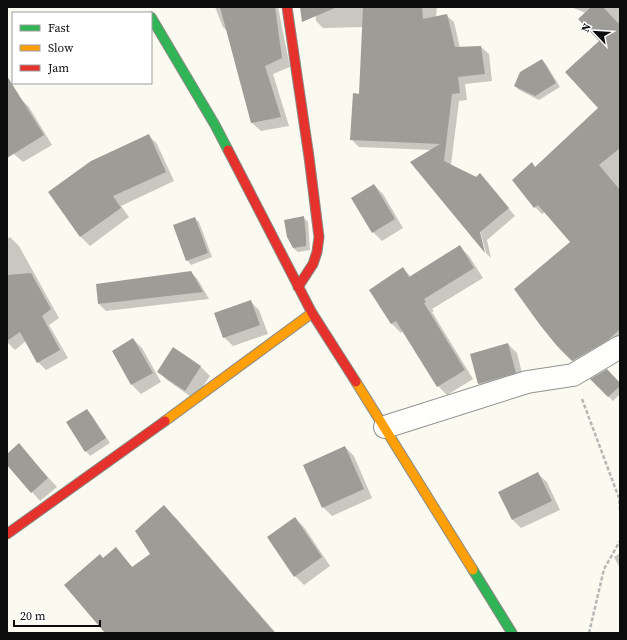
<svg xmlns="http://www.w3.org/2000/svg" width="627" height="640" viewBox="0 0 627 640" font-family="'Source Serif 4',serif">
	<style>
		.shadow { fill: #0003 }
		.building { fill: #9d9c96 }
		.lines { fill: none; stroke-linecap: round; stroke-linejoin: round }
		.street-casing { stroke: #93938f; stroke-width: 24 }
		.fast-casing { stroke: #8a8a85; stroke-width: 11 }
		.slow-casing { stroke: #8a8a85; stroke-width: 11 }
		.jam-casing { stroke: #8a8a85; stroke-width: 11 }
		.path { stroke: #b7b7b5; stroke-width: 2.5; stroke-dasharray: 4 2; stroke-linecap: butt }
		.street { stroke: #fefefd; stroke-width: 22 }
		.fast { stroke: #30b455; stroke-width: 9 }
		.slow { stroke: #ff9f0a; stroke-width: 9 }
		.jam { stroke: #e5322d; stroke-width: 9 }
	</style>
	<rect width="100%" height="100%" fill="#fafaf0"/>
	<path class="shadow" d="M215,7H278L290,67L273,74L289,126L261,131L252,123L228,32L223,27Z
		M315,7H437L436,17L446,15L454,22L460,48L481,47L489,54L492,81L465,84L467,100L459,101L451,165L487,182L515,216L487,240L491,258L486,253L479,227L432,150L359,147L351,139L360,95L363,27L323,28L316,21Z
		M571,7H620V342L580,368L557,345L571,242L545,212L542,214L535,207L513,180L536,168L599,108L600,41L586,13Z
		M542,60L546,64L560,87L539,100L519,90L515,86Z
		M20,98L29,107L52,145L23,162L14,154L7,142V106Z
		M149,136L157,144L174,181L121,206L129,217L90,246L81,237L50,192Z
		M374,185L383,194L403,228L382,241L373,232Z
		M303,217L308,222L310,250L298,252L293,248Z
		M194,218L199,222L212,257L191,265L187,260Z
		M10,237L19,246L59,318L49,325L68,358L46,370L38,362L26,341L15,350L7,342V239Z
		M460,247L469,256L483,278L432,309L434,311L432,312L473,379L447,395L438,386L403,331L401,333L392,324L370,290L403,268L411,277Z
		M191,272L198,280L209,299L106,311L99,304Z
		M250,301L259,310L268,334L233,346L224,337Z
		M133,339L142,348L161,382L141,394L132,385L113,351Z
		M508,344L517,353L524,381L488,393L479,384Z
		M173,348L201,367L210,376L194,399L167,380L158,371Z
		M592,380L620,384V394L613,401Z
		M87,410L91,414L110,443L90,456L86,451Z
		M19,445L57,487L40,501L7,463V455Z
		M345,447L354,456L372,498L332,516L323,507Z
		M538,474L547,482L560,510L521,528L512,519Z
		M164,507L177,519L276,633H107L104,559L116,549L133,568L151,554Z
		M295,518L304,527L330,566L304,585L295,576Z
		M620,553V568L614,557Z"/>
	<path class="building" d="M220,7H275L282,58L265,66L281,117L251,123Z
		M300,7H337L302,22Z
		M363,7H422L423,19L447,14L455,47L481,46L485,74L458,77L460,93L452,94L444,161L476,177L480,173L509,208L480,232L485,253L410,162L440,144L350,140L353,93L359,94Z
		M591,7H603L618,23L620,21V148L599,165L620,190V329L608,340L572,361L557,346L540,325L514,289L570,242L538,205L534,208L512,180L532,162L535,167L598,108L565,72L599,41L578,19Z
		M542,59L556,83L535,96L514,86L520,72Z
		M7,76L44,135L7,158Z
		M149,134L166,172L113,196L121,208L80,237L48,192L91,161Z
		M374,184L395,219L372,233L351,198Z
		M304,216L306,237V246L293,248L287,237L284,220Z
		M195,217L208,253L186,261L173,225Z
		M460,245L474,268L424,299L426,302L424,303L465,370L437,387L396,321L391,324L369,290L403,267L409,277Z
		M191,271L203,292L98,304L96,284Z
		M31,273L51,309L42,316L60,350L37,363L20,332L7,341V275Z
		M251,300L260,325L223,338L214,313Z
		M133,338L153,373L131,385L112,351Z
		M508,343L516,373L478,384L470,354Z
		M173,347L201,366L185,391L157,372Z
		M607,369L620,383V386L608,397L590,379Z
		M87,409L106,438L85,452L66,422Z
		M19,443L48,478L31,493L7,465V454Z
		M345,446L364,489L322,508L303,465Z
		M538,472L552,501L512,520L498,492Z
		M164,505L275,633H105L64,585L100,554L103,558L116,547L132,567L150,554L135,531Z
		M295,517L322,557L294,577L267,537Z"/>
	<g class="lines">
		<g class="street-casing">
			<path id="street" d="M385,427L527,382L573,375L620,347"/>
		</g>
		<g class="fast-casing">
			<path id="fast" d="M151,17L215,125L228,150
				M473,570L512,633"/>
		</g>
		<g class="slow-casing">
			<path id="slow" d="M356,382L473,570
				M165,421L312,313"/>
		</g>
		<g class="jam-casing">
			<path id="jam" d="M287,7L309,157L319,237L317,252L313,264L298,287
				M228,150L312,313L356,382
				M7,534L165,421"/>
		</g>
		<path class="path" d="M582,399L619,498L620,510
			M589,633L604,569L620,541"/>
		<use href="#street" class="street"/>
		<use href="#fast" class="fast"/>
		<use href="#slow" class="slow"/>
		<use href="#jam" class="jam"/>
	</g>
	<rect width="627" height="640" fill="none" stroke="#0c0c0c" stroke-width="16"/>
	<rect x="12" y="12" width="140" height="72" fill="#ffffff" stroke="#9e9e9e"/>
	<rect x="20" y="25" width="20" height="6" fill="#30b455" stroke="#9e9e9e"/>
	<text x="48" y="32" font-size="12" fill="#0c0c0c">Fast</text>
	<rect x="20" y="45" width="20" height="6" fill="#ff9f0a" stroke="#9e9e9e"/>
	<text x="48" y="52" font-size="12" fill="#0c0c0c">Slow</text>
	<rect x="20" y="65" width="20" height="6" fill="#e5322d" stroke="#9e9e9e"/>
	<text x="48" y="72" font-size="12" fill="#0c0c0c">Jam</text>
	<g transform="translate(595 32) rotate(295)" stroke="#ffffff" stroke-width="3" paint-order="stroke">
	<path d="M0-3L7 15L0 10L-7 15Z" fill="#0c0c0c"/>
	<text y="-6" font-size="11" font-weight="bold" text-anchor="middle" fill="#0c0c0c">N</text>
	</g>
	<path d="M14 620v6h86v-6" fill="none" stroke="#0c0c0c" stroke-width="2"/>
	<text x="20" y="620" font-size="12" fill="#0c0c0c" stroke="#ffffff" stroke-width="3" paint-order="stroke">20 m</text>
</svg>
